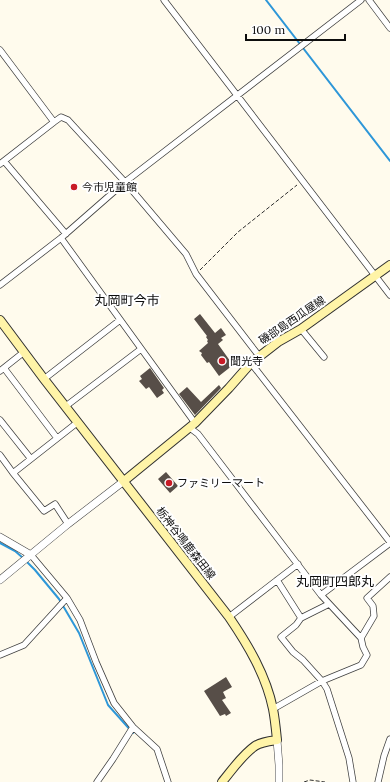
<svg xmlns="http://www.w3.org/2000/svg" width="390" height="782" viewBox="0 0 390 782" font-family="Lora,'Noto Sans JP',serif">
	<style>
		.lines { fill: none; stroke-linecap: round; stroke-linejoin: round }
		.stream { stroke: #2e97d8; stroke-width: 2 }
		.building { fill: #574e48 }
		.minor-casing { stroke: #404040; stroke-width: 7 }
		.tertiary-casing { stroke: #404040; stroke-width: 8 }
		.secondary-casing { stroke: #2f2f2f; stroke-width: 10 }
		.path { stroke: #2f2f2f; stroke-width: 1; stroke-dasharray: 4 2; stroke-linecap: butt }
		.minor { stroke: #fff; stroke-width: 5.5 }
		.tertiary { stroke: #fff; stroke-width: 7 }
		.secondary { stroke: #fff4a8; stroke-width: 8 }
		.poi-dot { fill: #c81a25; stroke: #fff; stroke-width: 1.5 }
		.labels { text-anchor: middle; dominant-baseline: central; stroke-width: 4; stroke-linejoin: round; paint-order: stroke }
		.poi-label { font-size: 11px; fill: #0d0d0d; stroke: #fff; text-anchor: start }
		.street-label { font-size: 11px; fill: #0d0d0d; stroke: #fff }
		.quarter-label { font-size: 13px; fill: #0d0d0d; stroke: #fff }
	</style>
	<rect width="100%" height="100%" fill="#fffbed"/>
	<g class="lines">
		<path class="stream" d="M266,0L390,161
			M0,543L15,551L23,558
			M26,561L35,570L59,599L79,633L108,705L133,733"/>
	</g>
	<path class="building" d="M200,314L215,333L221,328L226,335L221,338L223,340L218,344L233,365L219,376L209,362L207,363L201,355L202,353L199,351L208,343L207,341L208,340L206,337L207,336L194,319Z
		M150,368L164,388L162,390L164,393L157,398L149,387L146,389L139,381L142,379L140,376Z
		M219,385L221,388L195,415L179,394L187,387L201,402Z
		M166,472L178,486L170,493L158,479Z
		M226,677L232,687L223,692L226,698L222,700L231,713L226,716L225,714L220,716L204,691Z"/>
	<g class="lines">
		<g class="minor-casing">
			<path id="minor" d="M164,0L390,295
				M369,0L390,28
				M0,50L54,122
				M4,161L66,234
				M0,164L54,122L61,117L68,120L125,182L186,254L196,274L259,356
				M61,238L195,423
				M0,285L61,238L125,182L361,0
				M301,329L324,357
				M251,363L390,542
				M4,368L57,438
				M0,371L24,352
				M44,379L120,320
				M66,406L141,349
				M0,420L31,459
				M190,428L198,434L321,595L361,638L363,647L367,655L361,665L322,681L273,709
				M0,455L13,473L78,422
				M13,473L44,511L55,504L68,524
				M31,555L67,598L80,620L96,662L114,703L133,727L157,749L168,782
				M277,580L301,618
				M321,595L390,543
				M329,604L301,618L296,625L281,637L293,652L303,660L322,681L327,689L349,758L353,782
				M229,617L298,564
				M361,638L374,616L373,606L367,598L390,577
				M0,655L24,645L67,598
				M97,782L113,759L133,727
				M378,782L384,756L390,739"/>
		</g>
		<g class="tertiary-casing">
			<path id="tertiary" d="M0,537L31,555
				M0,580L68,524L124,481
				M277,740L279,765V782"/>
		</g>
		<g class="secondary-casing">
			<path id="secondary" d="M0,320L44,379L229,617C248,645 266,675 273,709C275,719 276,730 277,740C270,741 261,742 255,746C242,755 232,770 222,782
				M124,481L195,423L229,388L251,363L278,342L301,329L390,265"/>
		</g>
		<path class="path" d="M200,270L238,232L297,185
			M304,782L310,780L325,782"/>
		<use href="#minor" class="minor"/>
		<use href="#tertiary" class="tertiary"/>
		<use href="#secondary" class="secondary"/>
	</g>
	<g class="poi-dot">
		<circle cx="74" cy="187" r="4"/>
		<circle cx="222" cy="361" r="4"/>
		<circle cx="169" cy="483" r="4"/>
	</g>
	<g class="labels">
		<g class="poi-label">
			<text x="82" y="187">今市児童館</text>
			<text x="230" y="361">聞光寺</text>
			<text x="177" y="483">ファミリーマート</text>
		</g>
		<g class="street-label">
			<text transform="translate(292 320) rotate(-34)">磯部島西瓜屋線</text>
			<text transform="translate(186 543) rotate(52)">栃神谷鳴鹿森田線</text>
		</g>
		<g class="quarter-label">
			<text x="127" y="300">丸岡町今市</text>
			<text x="335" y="581">丸岡町四郎丸</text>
		</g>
	</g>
	<path d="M246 34v6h99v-6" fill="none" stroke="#0d0d0d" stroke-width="2"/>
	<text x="252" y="34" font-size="12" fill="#0d0d0d" stroke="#ffffff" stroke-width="3" paint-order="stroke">100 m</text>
</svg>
